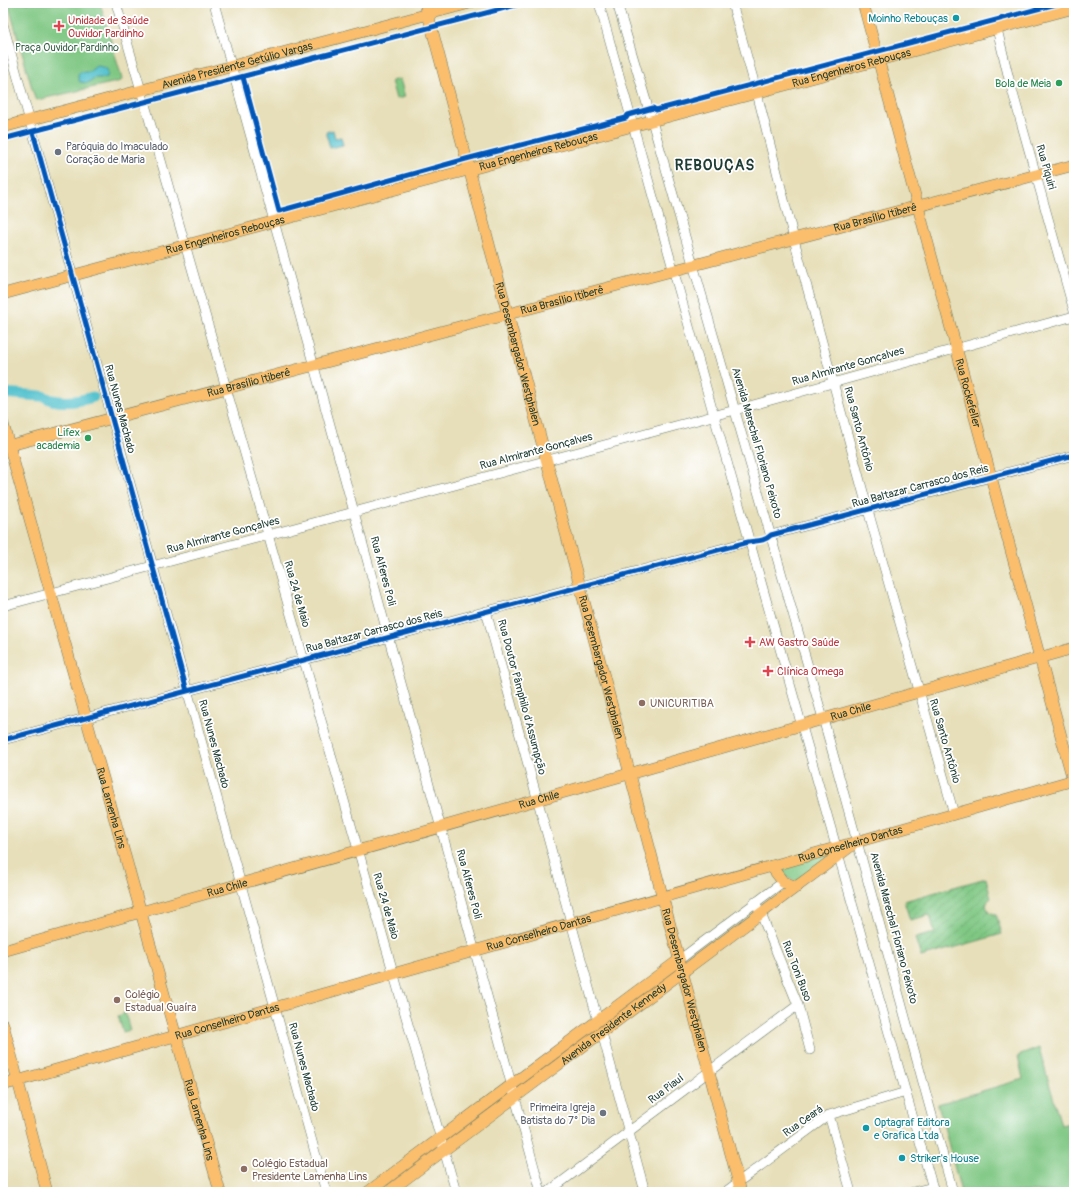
<svg xmlns="http://www.w3.org/2000/svg" width="1077" height="1195" viewBox="0 0 1077 1195" font-family="Pangolin,sans-serif">
	<style>
		.green { fill: #7fc783; stroke: #4f825c }
		.garden { fill: url(#garden-furrows); stroke: #4f825c }
		.water { fill: #57c3cf; stroke: #3b8082 }
		.lines { fill: none; stroke-linecap: round; stroke-linejoin: round }
		.river { stroke: #57c3cf; stroke-width: 11 }
		.minor-casing { stroke: #657663; stroke-width: 10 }
		.major-casing { stroke: #657663; stroke-width: 12 }
		.minor { stroke: #fff; stroke-width: 9 }
		.major { stroke: #fabe6d; stroke-width: 11 }
		.cycleway-casing { stroke: #fff; stroke-width: 8 }
		.cycleway { stroke: #0057b8; stroke-width: 5 }
		.culture-dot { fill: #0f9aa8; stroke: #fff; stroke-width: 1.5 }
		.health-dot { fill: #e0444e; stroke: #fff; stroke-width: 1.5 }
		.leisure-dot { fill: #2e9e5b; stroke: #fff; stroke-width: 1.5 }
		.worship-dot { fill: #6b7280; stroke: #fff; stroke-width: 1.5 }
		.education-dot { fill: #8d6e63; stroke: #fff; stroke-width: 1.5 }
		.labels { text-anchor: middle; dominant-baseline: central; stroke-width: 3.5; stroke-linejoin: round; paint-order: stroke }
		.culture-label { font-size: 11px; fill: #0d838f; stroke: #fff; text-anchor: start }
		.health-label { font-size: 11px; fill: #be3a42; stroke: #fff; text-anchor: start }
		.park-label { font-size: 11px; fill: #3c664c; stroke: #fff }
		.street-label { font-size: 11px; fill: #1f3d34; stroke: #fff }
		.leisure-label { font-size: 11px; fill: #27864d; stroke: #fff; text-anchor: end }
		.worship-label { font-size: 11px; fill: #5b616d; stroke: #fff; text-anchor: start }
		.education-label { font-size: 11px; fill: #785e54; stroke: #fff; text-anchor: start }
		.district-label { font-size: 15px; font-weight: bold; letter-spacing: 1px; fill: #1f3d34; stroke: #fff }
	</style>
	<defs>
		<pattern id="garden-furrows" width="10" height="10" patternUnits="userSpaceOnUse"><rect width="10" height="10" fill="#7fc783"/><path d="M-1 1l2-2M0 10L10 0M9 11l2-2" fill="none" stroke="#67a36c"/></pattern>
	</defs>
	<rect width="100%" height="100%" fill="#fff"/>
	<filter id="ink" filterUnits="userSpaceOnUse"><feTurbulence type="fractalNoise" baseFrequency=".025" numOctaves="2"/><feDisplacementMap in="SourceGraphic" scale="8" xChannelSelector="R" yChannelSelector="G"/><feConvolveMatrix kernelMatrix="1 2 1 2 8 2 1 2 1" color-interpolation-filters="sRGB"/></filter>
	<filter id="wash" filterUnits="userSpaceOnUse"><feTurbulence type="fractalNoise" baseFrequency=".012" numOctaves="4" result="noise"/><feDisplacementMap in="SourceGraphic" scale="16" xChannelSelector="R" yChannelSelector="G"/><feGaussianBlur stdDeviation="0.9" result="paint"/><feColorMatrix in="noise" values="0 0 0 0 0 0 0 0 0 0 0 0 0 0 0 0 0 1.4 0 .05"/><feComposite in="paint" operator="in"/></filter>
	<g filter="url(#wash)">
		<rect width="100%" height="100%" fill="#e7dfb9"/>
		<path class="green" d="M8,3H100L122,79L121,81L37,100L35,99Z
			M400,79L405,97L396,99L391,81Z
			M832,852V855L798,881C789,881 783,875 780,867Z
			M125,1013L130,1030L123,1032L118,1016Z
			M1039,1048L1061,1125L1074,1122V1192H961L938,1104L1023,1079L1018,1056Z"/>
		<path class="garden" d="M986,878L991,898C985,902 985,909 991,913L996,914L1002,934L921,957L915,938L935,933L930,915L910,920L904,901Z"/>
		<path class="water" d="M96,66C104,67 110,67 107,77L105,78H94L88,83L80,82C78,78 77,76 80,72H89Z
			M333,130L335,138L341,137L343,145L330,148L326,132Z"/>
		<g class="lines">
			<path class="river" d="M3,393L41,396C45,396 48,399 52,400C66,403 80,401 93,397"/>
		</g>
	</g>
	<g filter="url(#ink)">
		<g class="lines">
			<g class="minor-casing">
				<path id="minor" d="M116,3L456,1192
					M214,3L541,1192
					M599,3L714,416L934,1192
					M617,3L652,121L830,743L953,1192
					M732,3L757,93L795,243L871,521L954,814
					M3,24L326,1192
					M997,29L1009,79L1074,311
					M771,535L1074,455
					M3,606L735,410L1074,316
					M486,611L598,1021
					M3,740L750,541
					M755,902L761,914L798,1005L810,1050
					M679,960L783,882
					M602,1033L645,1192
					M829,1115L851,1192
					M548,1192L798,1005
					M725,1192L829,1115L906,1092
					M913,1192L933,1187"/>
			</g>
			<g class="major-casing">
				<g id="major">
					<path id="s1" d="M425,3L741,1192"/>
					<path id="s2" d="M863,3L1074,784"/>
					<path id="s3" d="M3,127L470,3"/>
					<path id="s4" d="M3,294L1074,8"/>
					<path id="s5" d="M3,424L220,1192"/>
					<path id="s6" d="M3,447L1074,165"/>
					<path d="M771,866L783,882L797,887"/>
					<path id="s7" d="M3,951L1074,648"/>
					<path d="M3,1024L47,1192"/>
					<path id="s8" d="M3,1085L1074,780"/>
					<path d="M368,1192L679,960"/>
					<path id="s9" d="M388,1192L851,846"/>
				</g>
			</g>
			<use href="#minor" class="minor"/>
			<use href="#major" class="major"/>
			<g class="cycleway-casing">
				<path id="cycleway" d="M243,77L279,211L466,159L626,118L628,115L653,108L656,110L1060,3
					M33,132L187,691
					M3,139L524,3
					M3,740L744,543C754,540 763,543 771,535L1074,455"/>
			</g>
			<use href="#cycleway" class="cycleway"/>
		</g>
	</g>
	<g class="culture-dot">
		<circle cx="956" cy="18" r="4"/>
		<circle cx="866" cy="1128" r="4"/>
		<circle cx="902" cy="1158" r="4"/>
	</g>
	<g class="health-dot">
		<path d="M57 20h4v4h4v4h-4v4h-4v-4h-4v-4h4z"/>
		<path d="M748 636h4v4h4v4h-4v4h-4v-4h-4v-4h4z"/>
		<path d="M766 665h4v4h4v4h-4v4h-4v-4h-4v-4h4z"/>
	</g>
	<g class="leisure-dot">
		<circle cx="1059" cy="83" r="4"/>
		<circle cx="88" cy="438" r="4"/>
	</g>
	<g class="worship-dot">
		<circle cx="58" cy="152" r="4"/>
		<circle cx="603" cy="1113" r="4"/>
	</g>
	<g class="education-dot">
		<circle cx="642" cy="703" r="4"/>
		<circle cx="117" cy="1000" r="4"/>
		<circle cx="244" cy="1169" r="4"/>
	</g>
	<g class="labels">
		<g class="culture-label">
			<text x="948" y="18" text-anchor="end">Moinho Rebouças</text>
			<text x="874" y="1122">Optagraf Editora<tspan x="874" dy="13">e Grafica Ltda</tspan></text>
			<text x="910" y="1158">Striker's House</text>
		</g>
		<g class="health-label">
			<text x="68" y="20">Unidade de Saúde<tspan x="68" dy="13">Ouvidor Pardinho</tspan></text>
			<text x="759" y="642">AW Gastro Saúde</text>
			<text x="777" y="671">Clínica Omega</text>
		</g>
		<g class="park-label">
			<text x="67" y="47">Praça Ouvidor Pardinho</text>
		</g>
		<g class="street-label">
			<text stroke="none"><textPath href="#s3" startOffset="242">Avenida Presidente Getúlio Vargas</textPath></text>
			<text stroke="none"><textPath href="#s4" startOffset="878">Rua Engenheiros Rebouças</textPath></text>
			<text stroke="none"><textPath href="#s4" startOffset="554">Rua Engenheiros Rebouças</textPath></text>
			<text transform="translate(1046 167) rotate(74)">Rua Piquiri</text>
			<text stroke="none"><textPath href="#s6" startOffset="902">Rua Brasílio Itiberê</textPath></text>
			<text stroke="none"><textPath href="#s4" startOffset="230">Rua Engenheiros Rebouças</textPath></text>
			<text stroke="none"><textPath href="#s6" startOffset="578">Rua Brasílio Itiberê</textPath></text>
			<text stroke="none"><textPath href="#s1" startOffset="363">Rua Desembargador Westphalen</textPath></text>
			<text transform="translate(848 366) rotate(-16)">Rua Almirante Gonçalves</text>
			<text stroke="none"><textPath href="#s6" startOffset="254">Rua Brasílio Itiberê</textPath></text>
			<text stroke="none"><textPath href="#s2" startOffset="404">Rua Rockefeller</textPath></text>
			<text transform="translate(120 409) rotate(75)">Rua Nunes Machado</text>
			<text transform="translate(859 429) rotate(75)">Rua Santo Antônio</text>
			<text transform="translate(757 443) rotate(74)">Avenida Marechal Floriano Peixoto</text>
			<text transform="translate(536 451) rotate(-15)">Rua Almirante Gonçalves</text>
			<text transform="translate(920 486) rotate(-15)">Rua Baltazar Carrasco dos Reis</text>
			<text transform="translate(223 535) rotate(-15)">Rua Almirante Gonçalves</text>
			<text transform="translate(383 571) rotate(75)">Rua Alferes Poli</text>
			<text transform="translate(297 594) rotate(74)">Rua 24 de Maio</text>
			<text transform="translate(374 631) rotate(-15)">Rua Baltazar Carrasco dos Reis</text>
			<text stroke="none"><textPath href="#s1" startOffset="687">Rua Desembargador Westphalen</textPath></text>
			<text transform="translate(522 697) rotate(75)">Rua Doutor Pâmphilo d'Assumpção</text>
			<text stroke="none"><textPath href="#s7" startOffset="881">Rua Chile</textPath></text>
			<text transform="translate(945 741) rotate(74)">Rua Santo Antônio</text>
			<text transform="translate(214 744) rotate(75)">Rua Nunes Machado</text>
			<text stroke="none"><textPath href="#s7" startOffset="557">Rua Chile</textPath></text>
			<text stroke="none"><textPath href="#s5" startOffset="399">Rua Lamenha Lins</textPath></text>
			<text stroke="none"><textPath href="#s8" startOffset="881">Rua Conselheiro Dantas</textPath></text>
			<text transform="translate(469 884) rotate(75)">Rua Alferes Poli</text>
			<text stroke="none"><textPath href="#s7" startOffset="233">Rua Chile</textPath></text>
			<text transform="translate(386 906) rotate(74)">Rua 24 de Maio</text>
			<text transform="translate(894 928) rotate(75)">Avenida Marechal Floriano Peixoto</text>
			<text stroke="none"><textPath href="#s8" startOffset="557">Rua Conselheiro Dantas</textPath></text>
			<text transform="translate(797 971) rotate(69)">Rua Toni Buso</text>
			<text stroke="none"><textPath href="#s1" startOffset="1011">Rua Desembargador Westphalen</textPath></text>
			<text stroke="none"><textPath href="#s8" startOffset="233">Rua Conselheiro Dantas</textPath></text>
			<text stroke="none"><textPath href="#s9" startOffset="281">Avenida Presidente Kennedy</textPath></text>
			<text transform="translate(304 1067) rotate(75)">Rua Nunes Machado</text>
			<text transform="translate(666 1089) rotate(-37)">Rua Piauí</text>
			<text stroke="none"><textPath href="#s5" startOffset="723">Rua Lamenha Lins</textPath></text>
			<text transform="translate(803 1121) rotate(-35)">Rua Ceará</text>
		</g>
		<g class="leisure-label">
			<text x="1051" y="83">Bola de Meia</text>
			<text x="80" y="432">Lifex<tspan x="80" dy="13">academia</tspan></text>
		</g>
		<g class="worship-label">
			<text x="66" y="146">Paróquia do Imaculado<tspan x="66" dy="13">Coração de Maria</tspan></text>
			<text x="595" y="1107" text-anchor="end">Primeira Igreja<tspan x="595" dy="13">Batista do 7° Dia</tspan></text>
		</g>
		<g class="education-label">
			<text x="650" y="703">UNICURITIBA</text>
			<text x="125" y="994">Colégio<tspan x="125" dy="13">Estadual Guaíra</tspan></text>
			<text x="252" y="1163">Colégio Estadual<tspan x="252" dy="13">Presidente Lamenha Lins</tspan></text>
		</g>
		<g class="district-label">
			<text x="715" y="165">REBOUÇAS</text>
		</g>
	</g>
	<rect width="1077" height="1195" fill="none" stroke="#fff" stroke-width="16"/>
</svg>
